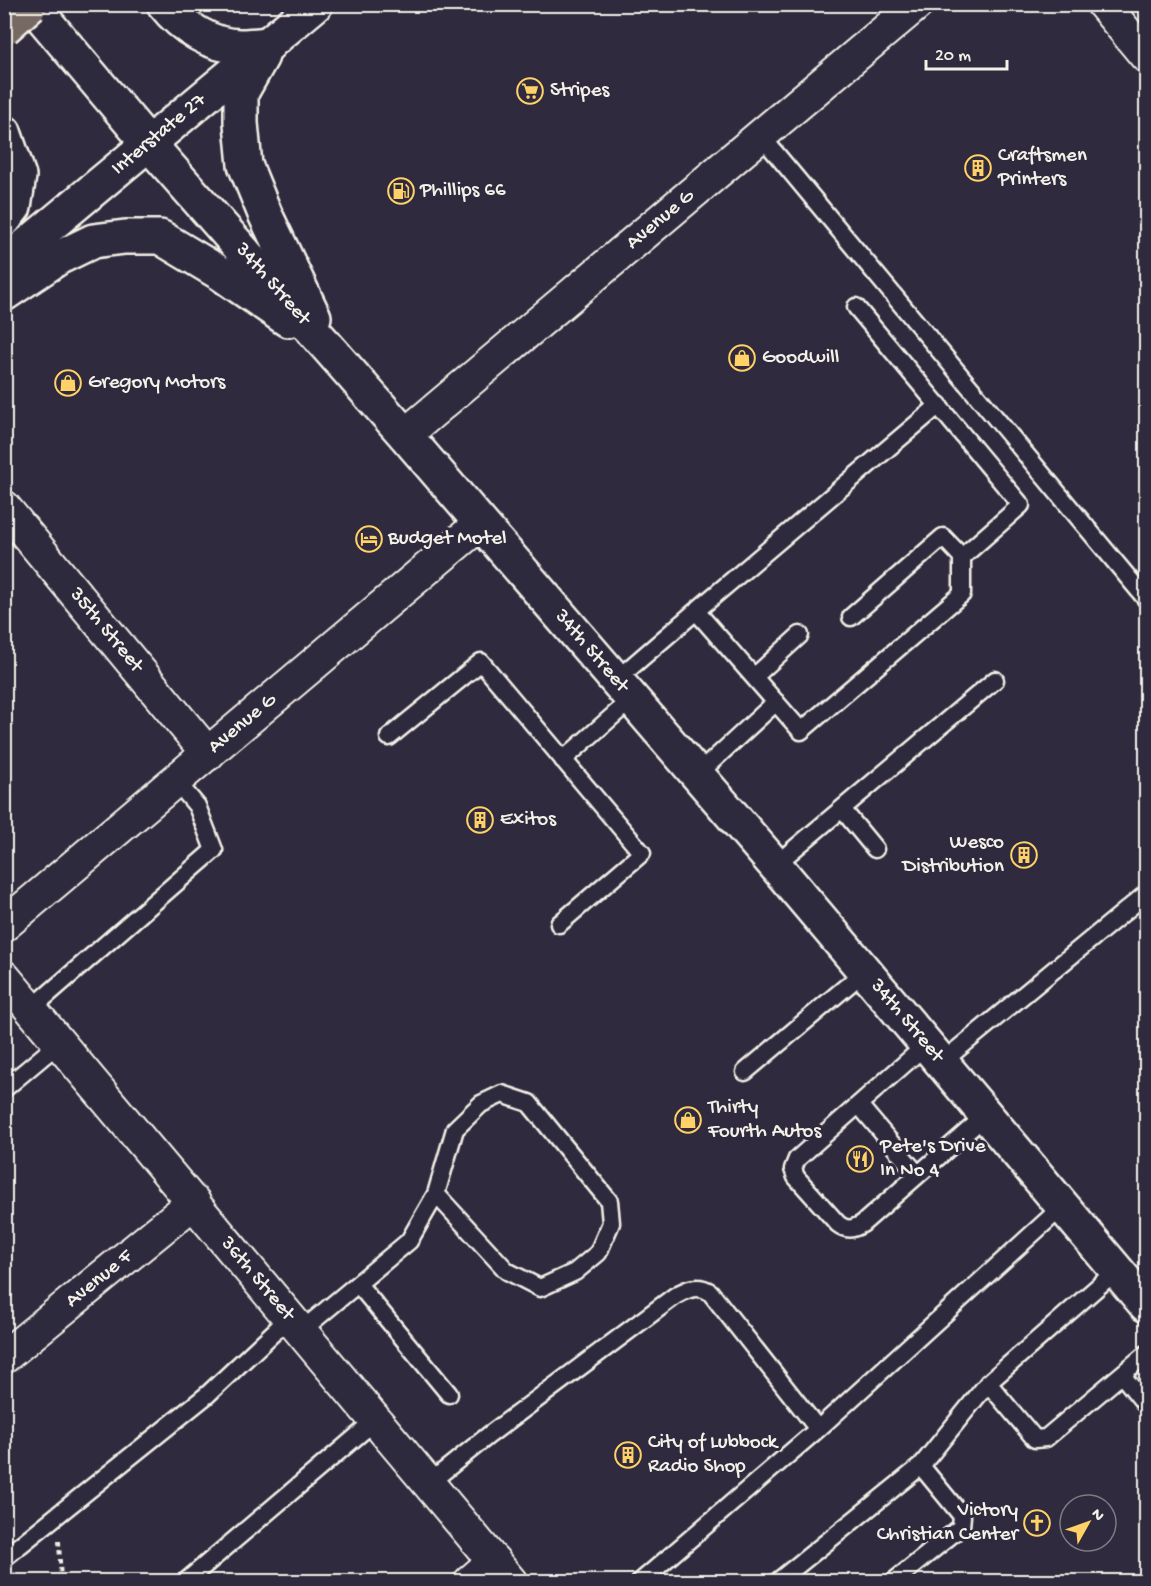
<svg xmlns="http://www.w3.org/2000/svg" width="1151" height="1586" viewBox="0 0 1151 1586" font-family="'Gochi Hand',sans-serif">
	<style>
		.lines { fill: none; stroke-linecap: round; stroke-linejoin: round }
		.service-casing { stroke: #f4f1e8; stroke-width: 21 }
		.minor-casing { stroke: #f4f1e8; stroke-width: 36 }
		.secondary-casing { stroke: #f4f1e8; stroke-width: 38 }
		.path { stroke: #f4f1e8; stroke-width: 4; stroke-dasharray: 4.5 4.5; stroke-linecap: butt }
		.service { stroke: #2f2a3d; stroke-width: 16 }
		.minor { stroke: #2f2a3d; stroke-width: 32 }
		.secondary { stroke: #2f2a3d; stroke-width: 33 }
		.motorway-bridge-casing { stroke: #f4f1e8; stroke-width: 38; stroke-linecap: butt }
		.motorway-bridge { stroke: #766964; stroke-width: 33 }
		.labels { text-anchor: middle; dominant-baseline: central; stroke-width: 6; stroke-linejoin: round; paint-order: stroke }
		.poi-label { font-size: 21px; fill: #f4f1e8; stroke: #2f2a3d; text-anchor: start }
		.street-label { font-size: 21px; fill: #f4f1e8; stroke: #2f2a3d }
	</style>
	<rect width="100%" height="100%" fill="#2f2a3d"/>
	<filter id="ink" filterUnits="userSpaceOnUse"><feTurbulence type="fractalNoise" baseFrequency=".0167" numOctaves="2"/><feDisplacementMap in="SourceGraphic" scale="12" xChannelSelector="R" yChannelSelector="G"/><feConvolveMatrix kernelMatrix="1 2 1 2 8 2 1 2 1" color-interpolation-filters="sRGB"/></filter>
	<g filter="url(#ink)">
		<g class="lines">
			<g class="service-casing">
				<path id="service" d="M762,137L1146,599
					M856,307L1021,505L962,557V594L801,731L696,611L939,405
					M851,617L943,537L962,557
					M754,677L800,635
					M616,680L696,611
					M389,737L481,662L642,853L559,924
					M563,760L632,699
					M697,775L776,702
					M842,809L875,849
					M775,865L995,680
					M31,1009L214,850L197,806L176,781
					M927,1044L797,1159L793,1169L796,1177L838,1224C847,1231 853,1229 862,1224L986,1115
					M942,1062L1146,894
					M745,1072L865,971
					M4,1089L59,1043
					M859,1105L918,1175
					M358,1284L449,1394
					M301,1331L409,1241L436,1194L455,1129L481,1104L502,1094L529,1103L609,1201L611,1223L598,1253L575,1272L540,1288L507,1271L436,1194
					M1122,1375L1146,1405
					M988,1383L1035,1439L1046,1438L1146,1354
					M818,1429L1063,1206
					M429,1483L489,1435L675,1296C687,1289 698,1284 710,1292L818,1429L640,1582
					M4,1558L207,1395L290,1317
					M185,1582L376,1420
					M777,1582L921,1466L988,1383L1117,1270
					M893,1582L961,1527L962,1516L921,1466"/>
			</g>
			<g class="minor-casing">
				<g id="minor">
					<path d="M1103,4L1146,56"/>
					<path id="s1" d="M405,435L917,4"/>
					<path id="s2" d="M4,507L208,754"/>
					<path id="s3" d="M4,925L481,523"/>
					<path id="s4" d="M4,977L511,1582"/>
					<path id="s5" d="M4,1357L194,1202"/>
					<path d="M470,1582L494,1561"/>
				</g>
			</g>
			<g class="secondary-casing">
				<g id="secondary">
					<path id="s6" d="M31,4L149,144L405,435L775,865L1146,1305"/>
					<path d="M164,4C182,27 211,46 240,46C250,46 259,45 269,44"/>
					<path d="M262,56L241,93V123L245,165L265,214L314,317"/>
					<path d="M4,132L19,176L14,207L4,220"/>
					<path id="s7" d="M4,264L316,4"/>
					<path d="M4,294L58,258L93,241L125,237H160L220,273L288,320"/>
				</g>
			</g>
			<path class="path" d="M59,1541L61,1582"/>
			<use href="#service" class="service"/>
			<use href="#minor" class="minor"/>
			<use href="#secondary" class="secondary"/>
			<g class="motorway-bridge-casing">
				<path id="motorway-bridge" d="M4,28L31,4"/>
			</g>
			<use href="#motorway-bridge" class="motorway-bridge"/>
		</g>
	</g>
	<defs>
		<g id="supermarket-ring" transform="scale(1.35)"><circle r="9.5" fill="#2f2a3d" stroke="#ffd166" stroke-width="1.5"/><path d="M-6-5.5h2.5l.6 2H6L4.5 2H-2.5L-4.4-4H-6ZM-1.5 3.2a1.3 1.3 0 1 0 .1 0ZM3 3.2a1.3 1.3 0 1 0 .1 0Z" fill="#ffd166"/></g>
		<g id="building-ring" transform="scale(1.35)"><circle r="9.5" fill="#2f2a3d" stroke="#ffd166" stroke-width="1.5"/><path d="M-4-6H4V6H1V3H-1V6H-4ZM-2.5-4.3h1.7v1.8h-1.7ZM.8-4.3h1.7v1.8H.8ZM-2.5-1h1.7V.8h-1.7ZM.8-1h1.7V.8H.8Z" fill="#ffd166"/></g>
		<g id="fuel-ring" transform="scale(1.35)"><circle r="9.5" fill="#2f2a3d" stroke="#ffd166" stroke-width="1.5"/><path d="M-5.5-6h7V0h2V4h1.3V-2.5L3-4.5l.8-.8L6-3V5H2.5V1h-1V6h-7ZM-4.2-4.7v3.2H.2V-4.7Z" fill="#ffd166"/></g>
		<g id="shop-ring" transform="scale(1.35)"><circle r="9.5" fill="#2f2a3d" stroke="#ffd166" stroke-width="1.5"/><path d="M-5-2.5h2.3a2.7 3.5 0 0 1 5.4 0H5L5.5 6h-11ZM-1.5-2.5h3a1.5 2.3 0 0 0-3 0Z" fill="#ffd166"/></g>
		<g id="hotel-ring" transform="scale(1.35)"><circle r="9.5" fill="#2f2a3d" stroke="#ffd166" stroke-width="1.5"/><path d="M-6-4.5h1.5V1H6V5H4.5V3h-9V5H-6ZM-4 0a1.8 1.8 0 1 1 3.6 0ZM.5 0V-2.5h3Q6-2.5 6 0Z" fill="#ffd166"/></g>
		<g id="restaurant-ring" transform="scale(1.35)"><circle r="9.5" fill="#2f2a3d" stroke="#ffd166" stroke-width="1.5"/><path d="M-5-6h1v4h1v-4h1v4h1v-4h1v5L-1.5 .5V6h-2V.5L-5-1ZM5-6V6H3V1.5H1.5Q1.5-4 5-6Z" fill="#ffd166"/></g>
		<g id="church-ring" transform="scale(1.35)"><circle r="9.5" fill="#2f2a3d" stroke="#ffd166" stroke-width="1.5"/><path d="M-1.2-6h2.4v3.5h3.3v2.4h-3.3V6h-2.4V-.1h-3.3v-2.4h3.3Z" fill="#ffd166"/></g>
	</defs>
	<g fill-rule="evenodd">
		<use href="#supermarket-ring" x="530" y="91"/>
		<use href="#building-ring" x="978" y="168"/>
		<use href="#fuel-ring" x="401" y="191"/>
		<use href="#shop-ring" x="742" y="358"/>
		<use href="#shop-ring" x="68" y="383"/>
		<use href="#hotel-ring" x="369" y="539"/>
		<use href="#building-ring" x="480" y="820"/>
		<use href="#building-ring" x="1024" y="855"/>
		<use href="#shop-ring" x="688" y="1120"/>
		<use href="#restaurant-ring" x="860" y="1159"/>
		<use href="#building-ring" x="628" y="1455"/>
		<use href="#church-ring" x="1037" y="1523"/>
	</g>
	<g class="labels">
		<g class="poi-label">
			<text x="550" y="91">Stripes</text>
			<text x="998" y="156">Craftsmen<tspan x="998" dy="24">Printers</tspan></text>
			<text x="420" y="191">Phillips 66</text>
			<text x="762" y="358">Goodwill</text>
			<text x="88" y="383">Gregory Motors</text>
			<text x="388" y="539">Budget Motel</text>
			<text x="500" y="820">Exitos</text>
			<text x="1004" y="843" text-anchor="end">Wesco<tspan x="1004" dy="24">Distribution</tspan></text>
			<text x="708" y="1108">Thirty<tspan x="708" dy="24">Fourth Autos</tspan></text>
			<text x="880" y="1147">Pete's Drive<tspan x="880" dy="24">In No 4</tspan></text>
			<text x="648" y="1443">City of Lubbock<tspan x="648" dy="24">Radio Shop</tspan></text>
			<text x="1018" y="1511" text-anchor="end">Victory<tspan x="1018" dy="24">Christian Center</tspan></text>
		</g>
		<g class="street-label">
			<text stroke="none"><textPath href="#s7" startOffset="202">Interstate 27</textPath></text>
			<text stroke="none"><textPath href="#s1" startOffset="334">Avenue G</textPath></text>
			<text stroke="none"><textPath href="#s6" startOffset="370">34th Street</textPath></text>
			<text stroke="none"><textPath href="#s2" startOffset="160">35th Street</textPath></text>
			<text stroke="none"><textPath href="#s6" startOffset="856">34th Street</textPath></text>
			<text stroke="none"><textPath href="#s3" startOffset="312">Avenue G</textPath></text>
			<text stroke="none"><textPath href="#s6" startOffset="1342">34th Street</textPath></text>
			<text stroke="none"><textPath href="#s4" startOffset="394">36th Street</textPath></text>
			<text stroke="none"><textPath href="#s5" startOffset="123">Avenue F</textPath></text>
		</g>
	</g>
	<rect width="1151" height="1586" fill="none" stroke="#2f2a3d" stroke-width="24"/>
	<rect x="12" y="12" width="1127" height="1562" fill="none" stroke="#f4f1e8" stroke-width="2" filter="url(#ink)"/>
	<g transform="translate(1088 1523) rotate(50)"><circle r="28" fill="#2f2a3d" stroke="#7e7a81" stroke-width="1.5"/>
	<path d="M0-4.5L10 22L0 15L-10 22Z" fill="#ffd166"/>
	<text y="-9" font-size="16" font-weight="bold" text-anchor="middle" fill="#f4f1e8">N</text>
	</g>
	<path d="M926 60v9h81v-9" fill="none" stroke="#f4f1e8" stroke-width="3"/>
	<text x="935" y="60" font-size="18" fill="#f4f1e8" stroke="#2f2a3d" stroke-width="4.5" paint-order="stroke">20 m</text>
</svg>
